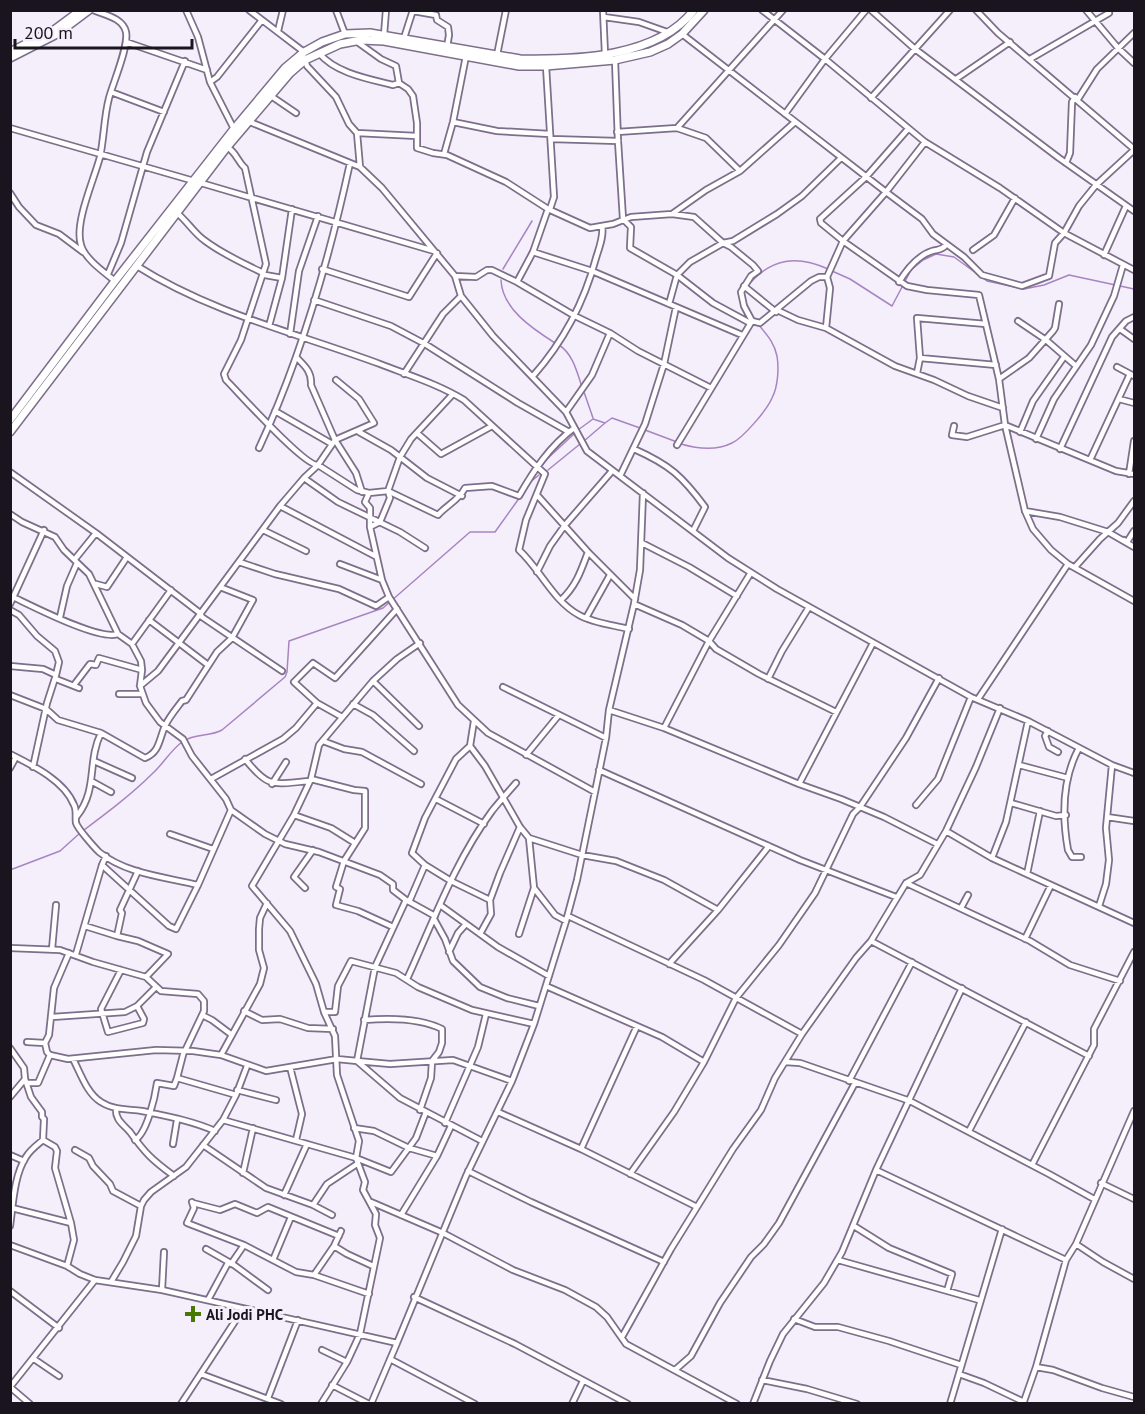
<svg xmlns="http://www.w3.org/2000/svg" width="1145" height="1414" viewBox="0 0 1145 1414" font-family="'PT Sans',sans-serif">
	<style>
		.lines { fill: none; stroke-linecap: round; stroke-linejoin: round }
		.stream { stroke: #a785c2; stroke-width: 1.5 }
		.minor-casing { stroke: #7d6e8a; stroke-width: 8 }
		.secondary-casing { stroke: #7d6e8a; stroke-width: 10 }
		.minor { stroke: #fff; stroke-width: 4.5 }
		.secondary { stroke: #fff; stroke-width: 7 }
		.poi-dot { fill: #467802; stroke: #f5effb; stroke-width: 2 }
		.labels { text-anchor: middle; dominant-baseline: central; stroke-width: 6; stroke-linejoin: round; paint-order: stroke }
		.poi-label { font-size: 15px; font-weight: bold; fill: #1a141f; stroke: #f5effb; text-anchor: start }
	</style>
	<rect width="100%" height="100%" fill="#f5effb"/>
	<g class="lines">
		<path class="stream" d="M503,269L532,221
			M832,271L850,279L892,306L911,270L923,260L936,254L954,257L987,281L1024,289L1044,285L1069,275L1134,289
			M501,280C502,309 533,329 555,343
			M749,284C772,258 797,255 828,269
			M559,345C573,354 577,372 582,387
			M584,392L593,418
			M578,430L593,419L605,423L612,418L640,428
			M645,430L677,442
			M584,441L605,423
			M681,444C698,449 716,451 732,443C743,438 767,410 772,398C778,387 779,368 777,356C774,342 767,335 758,324
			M548,470L580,444
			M534,475L548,458L574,434
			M529,483L539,475
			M84,830C108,812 132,794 153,773C163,764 171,750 182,742C194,733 210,737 222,730L285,677L287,672L289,641L383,608L470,532H495L520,497
			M10,870L60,851L80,833"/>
		<g class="minor-casing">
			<path id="minor" d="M93,10C105,15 123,18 126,32C129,46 113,83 109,98C104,117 104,138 100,157C94,180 74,223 81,245C85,259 104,272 115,281
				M186,10L198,37L210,82L234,129
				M249,10L304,52
				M336,10L345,34
				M603,10L605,54
				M762,10L825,59L925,142L1000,188L1064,233L1134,270
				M871,10L915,49L1059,158L1134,211
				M976,10L998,33L1134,149
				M1086,10L1118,48L1134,63
				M413,11L436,15
				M436,15L437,20L448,27L449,35L447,47
				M604,17L639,22L670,33
				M278,31L283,10
				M682,34L886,192L843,241L907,286L927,290L979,295L999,379L1005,425L1025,511L1033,529L1051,550L1068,564L1134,601
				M384,35L386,10
				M404,38L413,10
				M356,41L381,59L396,66L399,83L408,89L413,96L417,123V148L433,153L447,155L506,182L548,209L590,228L613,224L631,217L672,214L694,217L723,243L731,247L753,265L758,271L751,276L741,292L744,306L752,321
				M126,42L207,70
				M319,53C335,73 369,79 393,85L399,83
				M497,55L506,10
				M1030,59L1109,13
				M305,60L307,66L336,97L349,124L357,133L360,167
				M615,60L618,141L623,219L631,227L630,248L677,275L713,303L750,323
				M546,66L554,197L550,209
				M956,79L1010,42
				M210,82L217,77L262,20
				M111,92L164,112
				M271,96L296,113
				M871,98L950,10
				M1078,99L1097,69L1134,33
				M785,114L825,59L866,10
				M250,122L360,167L382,188L455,276L461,296L493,336L566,412L587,451L728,558L777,589L971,697L1028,721L1112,765L1134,773
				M453,122L497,131L550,134
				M10,128L194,181
				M677,128L783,10
				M617,132L677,128L706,138L740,171
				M357,133L417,136
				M551,139L618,141
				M925,142L886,192L922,219L933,234L964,257L982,275L1022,286L1049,276L1055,243L1064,233L1079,206L1096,185L1134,150
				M227,147C237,153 237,161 245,168L266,264L241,340L224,374L226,380C240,394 304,466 318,465L357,490L369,493L388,491L438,515C447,505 459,500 465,488L492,486L519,496C534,470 549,447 574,428
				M444,154L453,122L466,56
				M1066,163L1070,153L1072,102L1075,97
				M201,183L434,251
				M10,193L19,207L36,225L59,234L83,252
				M548,209L533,252L517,282L575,316L610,333L638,351L711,388
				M177,213C187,221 194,233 204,240C222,254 243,263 263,273L265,275L282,278
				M672,214L706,190L740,171L795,122
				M973,250L994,235L1015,198
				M533,252L592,271L742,335
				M1104,255L1126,206
				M137,266C211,313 299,334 380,364C408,375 438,384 464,400L545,474L526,520L519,550C540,569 553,601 579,615C593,623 613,625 629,629
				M322,269L409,297L437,253
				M108,274L121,243L147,152L185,61
				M455,276L476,277L487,270H492L517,282
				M899,282C907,269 917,256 932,251C938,249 941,251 946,245
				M744,286L776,312
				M314,300L391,326L425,344L518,403L569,432
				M669,304L677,275L690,262L723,243L733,241L777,214L802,196L841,158
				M777,310L798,320L826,328L895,366L934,380L968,396L1003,408
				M752,321L760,323L811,281L819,277H827
				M1018,321L1046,340L1076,366
				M269,326L282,278L292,209
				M826,328L830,288L827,277L843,241L821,223L820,219L866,177L908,129
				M1120,329L1134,339
				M290,334L299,271L318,216
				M297,358C305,366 312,372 311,385L335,440L356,473L362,492
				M920,358L996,365
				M1117,367L1134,376
				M917,373L920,358L917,318L986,324
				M404,374L443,314L461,296
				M533,376C564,341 584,303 596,258C599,248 604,236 602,226
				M999,379L1029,358L1053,331L1055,328L1059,304
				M453,394L411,439L400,457L388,491L390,498L380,522L370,527L382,580L389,597L458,705L488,733L595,792
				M1119,399L1134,403
				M275,411L332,444
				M566,412L592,375L610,333
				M954,426L952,435L967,437L1005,425L1116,471L1134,474
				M361,429L359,432L391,450L427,478L462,496
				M1020,432L1033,401L1064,357
				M417,433L441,454L492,426
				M1036,439L1054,399L1091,345L1114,296L1123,265
				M677,445L752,321
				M259,448C301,358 329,260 350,163
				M634,449C670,465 682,476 705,507L693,531
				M1060,449L1112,337L1126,321L1134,317
				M1090,460L1130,374
				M10,472L96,533L200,613L202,617L282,671
				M1129,474L1134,441
				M620,476L645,424L664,364L676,307
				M304,478L338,502L400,532L425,548
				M369,493L365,502L370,508V527
				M537,495L588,552L635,599
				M280,506L375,556
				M1025,511L1060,517L1108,532L1134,547
				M10,514L22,522L55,537L64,550L89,574L118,634L132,644L141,661L142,670L140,686L146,703L160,722L183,739L192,756L226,799L231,810L265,834L285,844L319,852L380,875L393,884V890L406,900L435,916
				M263,530L306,551
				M1124,540L1127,542L1134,531
				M642,543L689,567L737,596
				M75,559L96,533
				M239,562L275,574L339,589L376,606L389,597
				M340,564L382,580
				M1075,567L1100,539L1118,523L1134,501
				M537,572L550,546L565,525L612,471
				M96,584L107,587L127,557
				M13,597C34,607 100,641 118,634
				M561,600C576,586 581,571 588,552
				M10,604L44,530
				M634,604L682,625L709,641L716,649L759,674L836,712
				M10,610L19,615L37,636L55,651L59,662L56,675
				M60,617L67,586L77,563
				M586,618L610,575
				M149,620L208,665
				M132,644L171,590
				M10,666L43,669L56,675L47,703L33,767
				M56,679L79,688
				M768,679L782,651L809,607
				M373,681L419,726
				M74,685L90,664L96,665L99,658L142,670
				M140,686L158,671L280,506L304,478L318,465L335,440L374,423L359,399L336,380
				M503,687L606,738
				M119,694H141
				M10,695L46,709L58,720L101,733L145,758C160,752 159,739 165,726C169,717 176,709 182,701L186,700L217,652L232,638L253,600L220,587
				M978,699L1068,564
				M317,703L294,682L313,663L335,678L397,609
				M353,704L373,715L414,751
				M609,710L664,728L799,784L841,799L884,817L937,844
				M474,721L470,746L485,766L520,827L529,838L534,888L555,915L566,921
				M664,728L709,641L750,574
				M1048,731L1045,736L1049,747L1058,752
				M323,741L344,749L362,752L421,784
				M1079,748C1062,779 1062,816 1068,850L1072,857H1081
				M10,754C32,765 65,781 74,805C77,810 75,817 76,823C78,829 94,847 99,852C126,874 165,877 198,885
				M526,755L558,716
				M245,759C269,789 273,784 309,781
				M94,761L132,778
				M1019,765L1068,778
				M10,768L16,757
				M599,770L800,860L896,897
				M211,779L283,739L296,728L317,703L342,717
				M311,779L354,790L365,791V828L344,861L336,887L340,889L336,905L358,911L393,927
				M91,781L111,792
				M272,784L286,762
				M799,784L873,643
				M436,799L484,824
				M1011,803L1056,816L1066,815
				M916,805L938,779L971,697
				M294,815L331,828L355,843
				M77,816C98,790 87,761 101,733
				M1107,817L1134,821
				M946,831L992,858L1134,923
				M170,834L213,849
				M529,838L582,855L616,861L664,880L718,910
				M992,858L1006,822L1028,721
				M102,865L169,926L176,929L198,885L231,810
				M425,865L451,881L490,900
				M1027,874L1040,811
				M906,883L1030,941L1070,965L1120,981
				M305,888L294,877L313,850
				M406,900L375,967L357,1061L390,1064L453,1060L512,1081
				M409,902L425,865L412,853L425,818L456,759L470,746
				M440,905L498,947L549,976
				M1099,906L1106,884L1109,860L1106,828L1112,765
				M961,908L968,895
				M568,916L704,980L802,1034
				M434,919L445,939L453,961L480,987L507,998L539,1006
				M85,926L117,936L122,913L120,910L138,871
				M480,934L491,914L490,900L500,873L520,827
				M519,934L534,888
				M117,936L138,941L168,954L146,977
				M1025,939L1051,885
				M871,941L1089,1056
				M10,948L60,950L93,962L146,977L161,991L198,994L204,1001V1011L185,1051
				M52,949L56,905
				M449,952L458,933L466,924
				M76,954L102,865L106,856
				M669,964L718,910L769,846
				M121,970L101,1009L108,1032L143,1023L144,1019L137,1006
				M407,979C433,922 455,861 492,811C500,801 508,792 516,783
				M546,986L662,1037L704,1062
				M244,1011L262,1020L280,1019L308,1028L333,1029
				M324,1012H335L338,986L351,961L396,973L418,987L472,1010L534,1024
				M202,1015L212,1020L232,1035
				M52,1017L125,1012L137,1006L156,987
				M364,1020C388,1018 420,1018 442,1029V1043L439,1052L432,1061L431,1078L420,1110
				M27,1042L45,1043L47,1052L50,1055L68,1059L156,1050L193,1051L221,1055L266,1071L337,1059L357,1061L400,1098L482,1141
				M45,1043L49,1035L54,988L69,953
				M10,1048L24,1068L25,1079L31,1097L42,1112V1117L44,1119L43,1140C37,1145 30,1150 26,1157C14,1175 13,1205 10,1226
				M184,1051L177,1078L236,1095
				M221,1055L260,984L264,968L259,950V929L260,918L267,903
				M73,1059C80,1072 87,1094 101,1102C113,1110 128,1109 142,1111C166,1116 193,1121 215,1131
				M785,1062L800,1063L910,1101L1049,1174L1094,1199
				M290,1067L302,1114L296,1140
				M849,1081L912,962
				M27,1083H38L50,1055
				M237,1090L276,1100
				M10,1097L25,1079
				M116,1108C115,1120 123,1124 130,1132C145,1153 152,1160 174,1176
				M498,1112L581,1149L697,1207
				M223,1120L356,1158L391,1172L416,1138L426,1112
				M445,1123L478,1047L486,1014
				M354,1128L374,1131L409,1148L437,1156
				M969,1131L1026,1022
				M43,1140L55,1147L57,1151L55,1168L71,1223
				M135,1140C147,1133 155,1097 157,1083L174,1086L177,1078
				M173,1144L177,1120
				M203,1145L266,1188L313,1205L332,1215
				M581,1149L637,1026
				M75,1150L89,1158L93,1166L110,1184L113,1191L141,1206
				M10,1155L24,1161
				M1032,1165L1094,1045V1029L1134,952
				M876,1170L1066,1260
				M468,1171L531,1202L664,1262
				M243,1173L253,1128
				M630,1174L674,1112L704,1062L736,998L779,945L815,893L853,814L860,807L906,738L939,678
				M1101,1183L1134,1199
				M284,1195L307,1144
				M192,1202L194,1208L187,1223L244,1245L296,1272L314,1275L369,1294
				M371,1202L443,1233L513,1270L565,1290L596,1307L607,1317L626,1344L737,1404
				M193,1203L220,1210L235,1204L257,1213L268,1207L339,1236
				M313,1205L327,1184L357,1164
				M12,1208L71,1223L74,1240L67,1266
				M401,1215L437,1156L451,1126
				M854,1226L889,1248L952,1274L947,1291
				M1076,1244L1103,1262L1134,1279
				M10,1245L67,1266L80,1274L95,1280L162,1290L397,1343L466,1176L512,1081L534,1024L566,921L577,880L606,738L609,710L634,604L640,570L643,493
				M334,1246L347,1254L373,1266
				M206,1249L234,1265L268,1290
				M273,1260L291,1217
				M838,1260L979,1300
				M231,1264L244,1245
				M314,1275L334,1246L341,1231
				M111,1282L123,1262L136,1236L141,1206L144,1200L151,1192L186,1167L223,1120L236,1095L247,1066
				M162,1290L164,1252
				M10,1291L59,1328
				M414,1297L515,1344L628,1404
				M208,1300L228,1263
				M794,1319L815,1327H838L889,1341L961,1365
				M622,1337L671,1249L733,1149L761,1110L775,1078L802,1034L856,958L871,941L906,883L920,875L946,831L976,767L1000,708
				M322,1350L347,1362
				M34,1359L59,1376
				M390,1359L475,1404
				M1036,1367L1053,1370L1102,1388L1134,1397
				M675,1370L691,1356L720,1303L751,1257L764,1244L779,1223L855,1083
				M201,1374L281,1404
				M959,1374L984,1383L1024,1402
				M762,1380L807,1389L857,1404
				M332,1385L369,1404
				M268,1398L298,1320
				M30,1404L10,1387L95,1280
				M181,1404L243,1309
				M321,1404L347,1362L360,1334L380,1238L375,1225L376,1214L363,1190L365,1182L356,1158L359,1141L337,1075L335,1036L324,1012L316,984L290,931L252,886L294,815L311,779L319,745L373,681L397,659L420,643
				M371,1404L397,1343
				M572,1404L583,1381
				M753,1404L770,1361L783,1334L824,1283L842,1252L876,1170L962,988
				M950,1404L1002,1229
				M1023,1404L1036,1367L1066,1260L1076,1244L1134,1111"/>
		</g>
		<g class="secondary-casing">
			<path id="secondary" d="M10,52L54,30L81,10
				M10,58L57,34L89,10
				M10,420L115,281L234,129L285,68L304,52L322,42L345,34L370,33L520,59C576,60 657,58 694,10
				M10,432L227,147L290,73L305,60L340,44L361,40L384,41L519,66H546L615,60L650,52L668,44L682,34L704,10"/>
		</g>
		<use href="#minor" class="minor"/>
		<use href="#secondary" class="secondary"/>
	</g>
	<path class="poi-dot" d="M190 1305h6v6h6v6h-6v6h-6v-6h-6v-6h6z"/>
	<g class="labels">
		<g class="poi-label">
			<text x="206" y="1314">Ali Jodi PHC</text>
		</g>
	</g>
	<rect width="1145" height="1414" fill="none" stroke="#1a141f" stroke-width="24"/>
	<path d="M15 39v9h177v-9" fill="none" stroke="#1a141f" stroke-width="3"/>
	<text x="24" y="39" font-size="18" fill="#1a141f" stroke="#f5effb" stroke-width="4.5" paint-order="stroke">200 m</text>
</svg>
